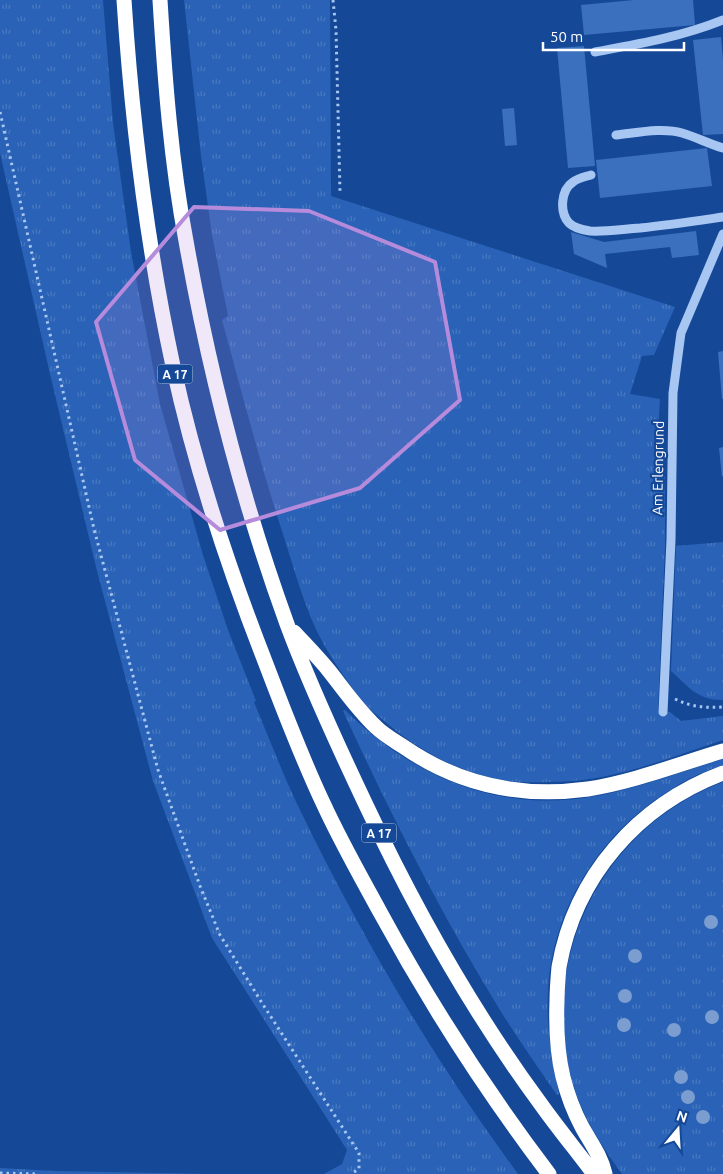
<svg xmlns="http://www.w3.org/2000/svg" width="723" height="1174" viewBox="0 0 723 1174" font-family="Ubuntu,sans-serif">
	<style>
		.grass { fill: url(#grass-tufts) }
		.building { fill: #3a70bd }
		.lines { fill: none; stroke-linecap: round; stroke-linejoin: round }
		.path { stroke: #a8c6f2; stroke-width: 3; stroke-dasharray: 2.5 4; stroke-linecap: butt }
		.minor { stroke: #a8c6f2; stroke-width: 9 }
		.highway { stroke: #fff; stroke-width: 15 }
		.tree { fill: #7b9dcf }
		.marked { fill: #b68bdc; fill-opacity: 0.2; stroke: #b68bdc; stroke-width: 4; stroke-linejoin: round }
		.labels { text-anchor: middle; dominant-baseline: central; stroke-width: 4.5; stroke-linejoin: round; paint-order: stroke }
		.shield { fill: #154997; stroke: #b9c8e0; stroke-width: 1 }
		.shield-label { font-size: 12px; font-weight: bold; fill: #fff }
		.street-label { font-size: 14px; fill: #fff; stroke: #154997 }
	</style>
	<defs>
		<pattern id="grass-tufts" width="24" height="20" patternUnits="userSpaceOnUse" patternTransform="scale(1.25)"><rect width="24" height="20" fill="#2962b6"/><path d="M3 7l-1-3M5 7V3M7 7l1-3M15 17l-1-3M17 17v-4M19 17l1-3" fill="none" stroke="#497ac1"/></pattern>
	</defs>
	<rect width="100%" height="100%" fill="#154997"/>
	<path class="grass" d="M0,0H103L113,123L131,252L160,404L203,555L228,630L256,701L254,702C269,738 283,775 300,810C362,938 434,1060 518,1174H324L342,1164L347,1150L212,938L153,781L97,571L50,374L0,153Z
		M184,0H330L331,196L675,307L654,355L642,356L630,394L660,399L657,448L665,463V547L658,711L670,712L681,721L723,716V740C674,756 624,777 572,781C550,782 518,784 496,779C454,770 415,748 383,720C377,715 370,710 365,704C350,686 336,665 324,645C304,609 294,567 281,528C259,460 241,389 222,320L228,316L212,235L201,156Z
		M723,542V700C697,700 689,687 671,671L676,546Z
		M345,710C413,777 499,814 596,796C639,788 681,772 723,759V765C706,771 690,777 675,787C602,830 552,907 548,992C546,1027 552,1060 559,1094L557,1095C538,1067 518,1039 500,1010C441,914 390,813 343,711Z
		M723,782V1174H622C601,1145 580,1113 571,1077C539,955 604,827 723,782Z
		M0,1168L54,1171L209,1174H0Z"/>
	<path class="building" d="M634,0H693L695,25L584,35L581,5Z
		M721,37L723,60V134L703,135L693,40Z
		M584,46L595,166L568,168L557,48Z
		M514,108L517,145L505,146L502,109Z
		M707,148L712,186L600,198L596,160Z
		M696,231L699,255L672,258L670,247L605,254L607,268L574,254L571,232L604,242Z
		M723,351V399H722L718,352Z
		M723,447V476L722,477L719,448Z"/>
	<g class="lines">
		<path class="path" d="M333,0L336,30L340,192
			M0,112L94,529L158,770L200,886L220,935L262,1003L359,1153V1169L351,1174
			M675,699C691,707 706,708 723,707
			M0,1173L39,1174"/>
		<path class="minor" d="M595,52C639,44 681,37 723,20
			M616,135C636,133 662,127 682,133C696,137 709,144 723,148
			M591,175C584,177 578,178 573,182C561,190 559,212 569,223C574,228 583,230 590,231C606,232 623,229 640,228C668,225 695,221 723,217
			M663,712L671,540L673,393L681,333L723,234"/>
		<path class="highway" d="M124,0C132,123 147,245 173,366C195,467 228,567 266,664C284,711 302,759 324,805C341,842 361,877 380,912C430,1004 486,1091 549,1174
			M160,0C165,81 171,162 186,241C209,371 242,500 287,624C310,686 338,746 366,805C414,907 473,1012 540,1103C557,1127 576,1150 594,1174
			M294,632C306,645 319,658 330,672C345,691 358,710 376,727C384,735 395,741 404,747C459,785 521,798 588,789C633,782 679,764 723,751
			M605,1174C601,1156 591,1143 582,1127C574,1112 567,1093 563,1077C557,1052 556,1027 557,1001C557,990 558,978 559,967C575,876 638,805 723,773"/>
	</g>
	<g class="tree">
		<circle cx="711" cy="922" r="7"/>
		<circle cx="635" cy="956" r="7"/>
		<circle cx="625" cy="996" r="7"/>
		<circle cx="712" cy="1017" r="7"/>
		<circle cx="624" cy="1025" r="7"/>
		<circle cx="674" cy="1030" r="7"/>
		<circle cx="681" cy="1077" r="7"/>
		<circle cx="688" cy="1097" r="7"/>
		<circle cx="703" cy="1117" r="7"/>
	</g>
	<path class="marked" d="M194,207L309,211L435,262L460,400L360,488L220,530L135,460L96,322Z"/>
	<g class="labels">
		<g class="shield">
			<rect x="157.5" y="364.5" width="35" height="19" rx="4"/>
			<rect x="361.5" y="823.5" width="35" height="19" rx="4"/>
		</g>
		<g class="shield-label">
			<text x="175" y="374">A 17</text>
			<text x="379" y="833">A 17</text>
		</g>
		<g class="street-label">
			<text transform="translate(658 468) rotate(-89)">Am Erlengrund</text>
		</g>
	</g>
	<g transform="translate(678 1129) rotate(18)" stroke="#154997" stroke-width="4" paint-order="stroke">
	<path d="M0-4L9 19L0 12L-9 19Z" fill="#ffffff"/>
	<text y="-8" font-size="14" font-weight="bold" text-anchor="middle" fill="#ffffff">N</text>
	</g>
	<path d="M543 42v8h141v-8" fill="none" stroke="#ffffff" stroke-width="2.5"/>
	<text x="550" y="42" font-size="15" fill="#ffffff" stroke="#154997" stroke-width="4" paint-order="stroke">50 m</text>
</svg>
